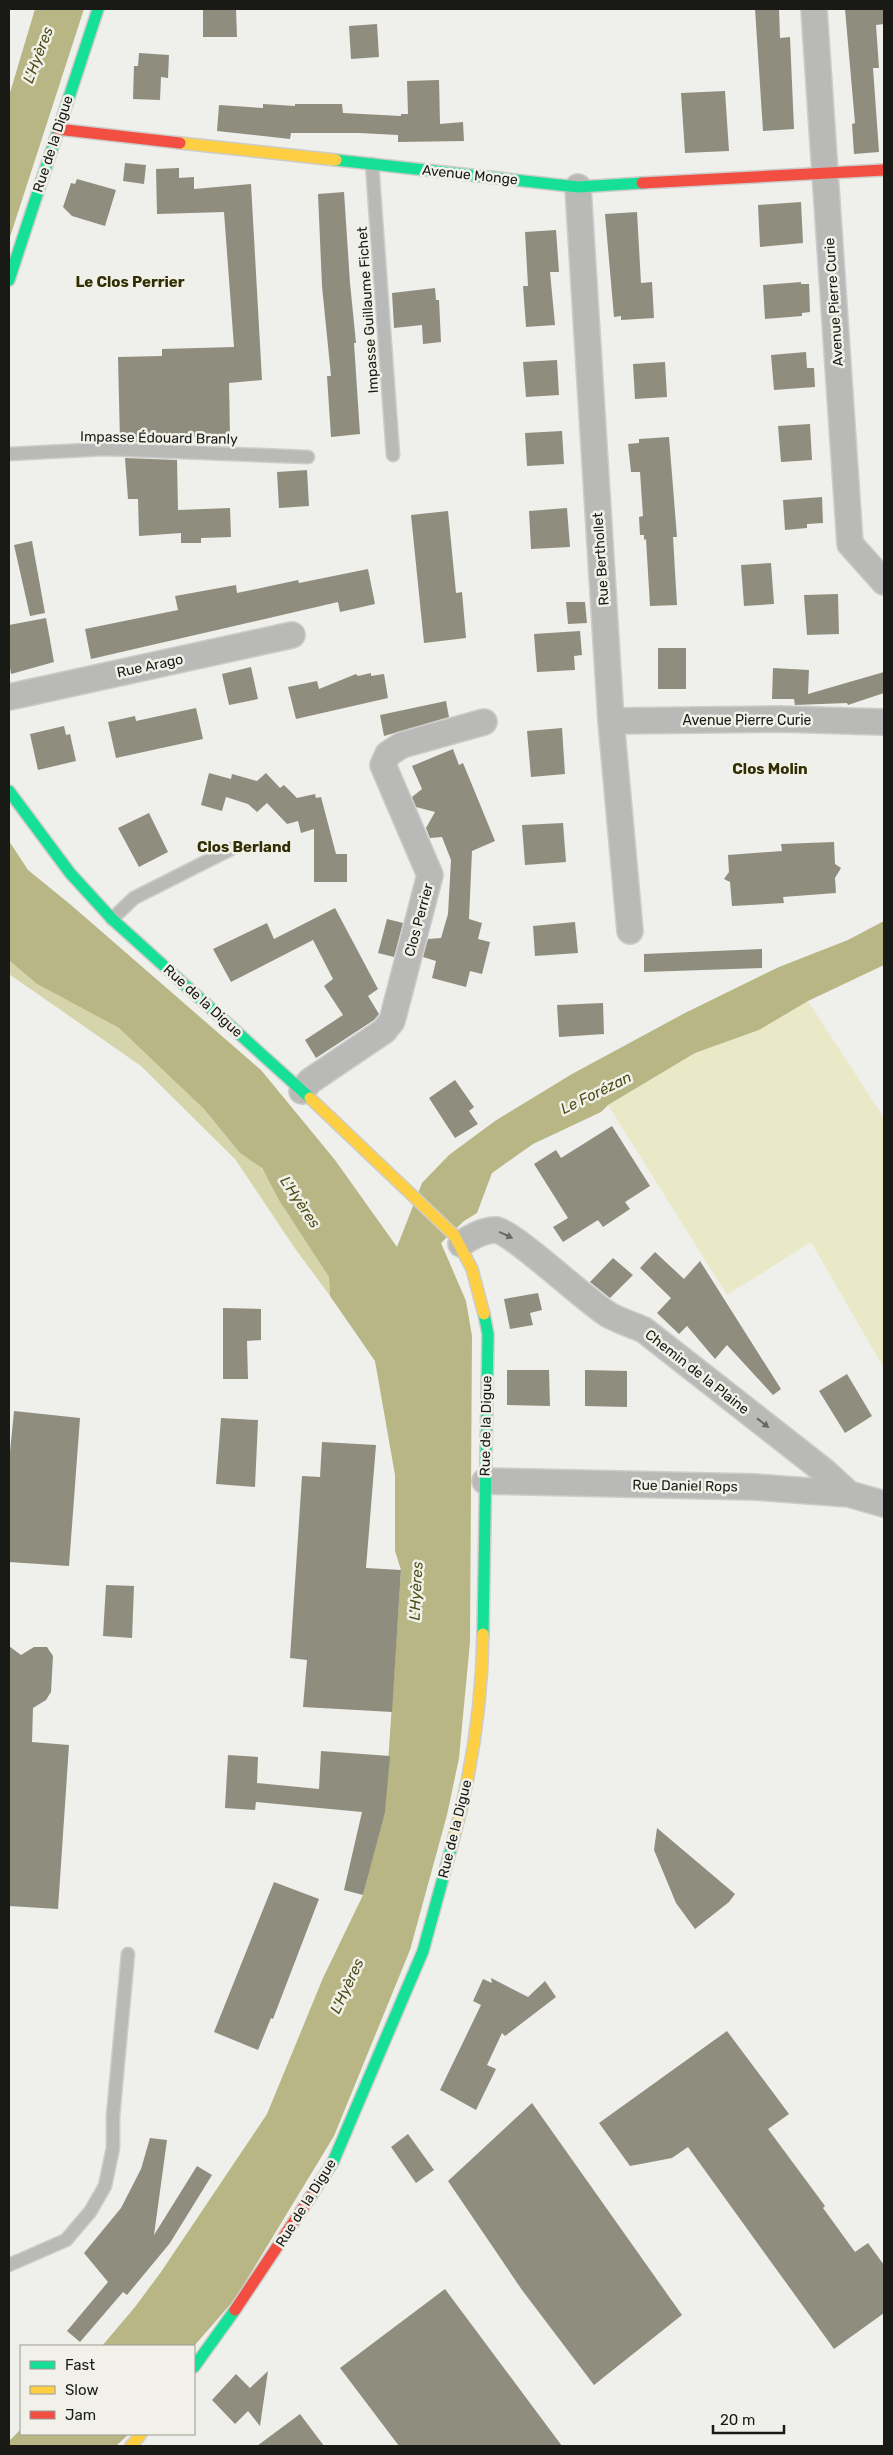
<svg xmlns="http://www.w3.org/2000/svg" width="893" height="2455" viewBox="0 0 893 2455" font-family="Rubik,sans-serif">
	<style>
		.green { fill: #eae9c7 }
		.forest { fill: #d5d4ab }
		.water { fill: #b8b684 }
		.building { fill: #8f8e7e }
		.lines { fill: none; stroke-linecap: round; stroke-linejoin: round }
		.lane-casing { stroke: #ccccca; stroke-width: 15 }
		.street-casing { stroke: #ccccca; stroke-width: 28 }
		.fast-casing { stroke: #ccccca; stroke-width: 14 }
		.slow-casing { stroke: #ccccca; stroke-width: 14 }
		.jam-casing { stroke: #ccccca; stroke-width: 14 }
		.lane { stroke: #b9b9b7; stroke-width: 12 }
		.street { stroke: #b9b9b7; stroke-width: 25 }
		.fast { stroke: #16e098; stroke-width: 11 }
		.slow { stroke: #ffcf43; stroke-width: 11 }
		.jam { stroke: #f24e42; stroke-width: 11 }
		.oneway { fill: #696966 }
		.labels { text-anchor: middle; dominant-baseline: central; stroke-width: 5; stroke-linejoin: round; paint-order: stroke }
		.street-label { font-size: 14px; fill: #191916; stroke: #f1f1e9 }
		.water-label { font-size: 15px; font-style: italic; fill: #4f4d17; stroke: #f1f1e9 }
		.neighbourhood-label { font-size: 15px; font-weight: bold; fill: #302e02; stroke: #f1f1e9 }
	</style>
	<rect width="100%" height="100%" fill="#efefeb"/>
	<path class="green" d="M808,1001L884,1118V1368L811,1242L727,1295L608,1105L695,1053L759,1030Z"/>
	<path class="forest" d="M9,959L37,984L119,1028L161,1066L203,1108L240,1153L260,1166L329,1277L330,1296L294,1247L235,1159L141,1066L9,974Z"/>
	<path class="water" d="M35,9H84L9,240V96Z
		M9,841L28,870L71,905L261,1070L335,1160L397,1247L422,1183L449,1155L495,1121L572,1074L685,1013L779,967L848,940L884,921V965L808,1001L759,1030L695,1053L608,1105L601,1112L533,1144L492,1173L477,1213L464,1221L441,1243L466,1301L472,1336L470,1642L459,1758L447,1815L410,1950L334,2136L235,2299L194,2346H102L135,2307L161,2272L267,2114L323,1978L363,1895L385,1808L401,1570L395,1551V1475L375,1361L330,1296L329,1277L279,1200L262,1168L240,1153L203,1108L119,1028L37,984L9,960Z
		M21,2429V2434H129L116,2446H9V2441Z"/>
	<path class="building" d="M203,9H236L237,37H203Z
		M755,9H779L780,38L790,37L794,129L763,131Z
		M845,9H884V24L876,25L879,68H873L879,152L854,154L852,124L855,123Z
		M377,24L379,57L351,59L349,26Z
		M139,53L169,55L168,78L161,77L160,100L133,99L134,66H138Z
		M439,80L440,124L463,122L464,141L398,142V135L359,133H291L290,139L217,131L219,105L263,108V104L295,106V104H342L343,113L401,116V114H408L407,81Z
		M725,91L729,151L685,153L681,93Z
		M125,163L146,165L144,184L123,181Z
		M179,168V178L194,177V189L251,184L262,380L229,383L230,435L176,438V444L120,441L118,357L162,356V349L234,347L224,212L157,214L156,169Z
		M77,179L116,190L105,226L72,216L63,207L71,183L75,184Z
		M344,192L350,283L356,343H354L360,434L331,437L327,376H331L322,286L318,194Z
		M801,202L803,243L760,247L758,205Z
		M637,212L641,283L652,282L654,318L621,320V316L614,317L605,214Z
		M556,230L559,272H550L555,325L526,327L523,286H528L525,232Z
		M801,282V284H809L810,312L802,313V316L765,319L763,285Z
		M435,288L436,300H439L441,342L423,344L422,325L394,328L392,293Z
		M806,352L807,368H814L815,387L774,390L771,355Z
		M557,360L559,395L526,397L523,362Z
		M665,362L667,397L635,399L633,364Z
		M810,424L812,460L781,462L778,426Z
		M562,431L564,464L527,466L525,433Z
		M669,437L677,537H673L677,605L650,606L646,539L644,540V535H640L639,517L643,516L640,472H631L628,444L639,443V439Z
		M125,458L177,460L178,510L230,508L231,537L201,538V543H181V533L139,536L138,499H128Z
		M307,470L309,506L279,508L277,472Z
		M822,497L823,523L807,524V528L785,530L783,500Z
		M567,508L570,547L531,549L529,511Z
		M448,511L456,593L462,592L466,638L424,643L411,515Z
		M32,541L45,613L30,616L14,545Z
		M771,563L774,604L744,606L741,565Z
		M368,569L375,604L340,612L338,602L91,659L85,629L178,610L175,596L236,585L237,593L298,580L299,583Z
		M838,594L839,634L807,635L804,595Z
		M566,602H585L587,623L568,624Z
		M46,618L54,662L11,674L9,661V625Z
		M580,631L582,655L574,656L575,670L537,672L534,634Z
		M658,648H686V689H658Z
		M251,667L258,699L229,705L222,674Z
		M773,668L809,670L808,694L884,672V693L848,705L847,703L795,705L794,699H772Z
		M371,673V676L384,674L388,698L296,719L288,687L317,681L319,689L356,674L358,676Z
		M446,701L449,717L384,736L380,715Z
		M196,708L203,739L116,758L108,722L135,716L136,721Z
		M64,726L66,735L70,734L76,761L38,770L30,734Z
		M562,728L565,774L531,777L527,731Z
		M453,749L459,765L463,763L495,841L472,851L469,919L482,923L478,939L490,942L482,974L470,971L466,987L432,978L436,961L423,957L428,939L441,938L448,914L451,860L442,837L430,838L426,828L435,812L416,807L412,797L422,789L412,766Z
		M209,773L231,779L232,774L257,781L266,773L280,788L284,785L297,798L315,794L316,798L321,797L336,854H347V882H314V829L301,833L298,821L287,824L267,803L257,812L248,804L226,797L222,811L201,805Z
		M149,813L168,852L139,867L118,828Z
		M563,823L566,862L525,865L522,825Z
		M834,842L835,864L841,868L835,878L836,893L783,897L784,903L732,906L730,882L724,879L729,872L728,855L782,851L781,844Z
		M335,908L378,989L368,996L379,1014L374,1020L316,1058L305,1040L343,1015L324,986L333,979L313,940L231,982L213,949L267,923L274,939Z
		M387,919L403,923L394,957L378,953Z
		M575,922L578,953L535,956L533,926Z
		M762,949V968L644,972V954Z
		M603,1003L604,1034L559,1037L557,1005Z
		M455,1080L474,1107L469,1111L478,1124L455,1138L429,1098Z
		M612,1126L650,1186L625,1202L630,1209L603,1227L598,1220L563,1242L553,1227L568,1218L534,1164L556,1150L561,1158Z
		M655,1252L684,1279L700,1261L781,1389L773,1395L727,1345L715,1359L687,1326L679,1334L657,1313L671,1298L640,1268Z
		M613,1258L633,1275L610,1298L590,1282Z
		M538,1293L542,1310L530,1313L533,1325L510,1329L504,1299Z
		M223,1308L261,1309V1340L247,1341L248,1379H223Z
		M507,1370H549L550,1406L507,1405Z
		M585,1370L627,1371V1407L585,1406Z
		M847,1374L872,1416L845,1433L819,1391Z
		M14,1411L80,1418L69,1566L9,1562V1462Z
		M221,1418L258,1420L255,1487L216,1484Z
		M322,1442L376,1445L366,1568L401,1570L392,1712L303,1707L307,1660L290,1658L302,1476L320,1477Z
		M106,1585L134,1586L132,1638L103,1636Z
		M9,1646L21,1655L34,1647H47L53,1656L51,1692L46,1700L33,1708L32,1742L69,1745L58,1909L9,1906Z
		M321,1751L390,1756L385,1812L363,1895L344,1890L362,1812L256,1802L255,1810L225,1808L228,1755L258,1757L257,1783L319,1789Z
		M657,1828L735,1894L729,1902L695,1929L676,1903L654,1850Z
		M274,1882L319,1899L273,2019L271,2018L258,2050L214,2032Z
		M491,1978L528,1997L545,1981L556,1997L505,2036L502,2033L487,2065L496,2069L476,2110L440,2090L481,2005L473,2001L483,1979L492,1983Z
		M727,2031L789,2114L768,2129L825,2206L823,2208L855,2252L868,2243L884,2265V2313L834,2349L688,2147L672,2158L630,2166L599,2123Z
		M532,2103L682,2315L594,2385L522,2290L448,2181Z
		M408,2134L434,2170L416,2183L391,2147Z
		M150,2138L167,2140L154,2235L197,2166L212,2175L170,2243L127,2295L123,2292L80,2342L67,2331L108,2282L84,2253L121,2208L141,2169Z
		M445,2289L562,2446H399L340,2368Z
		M268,2371L260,2426L248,2411L235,2424L212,2400L236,2374L250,2388Z
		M300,2414L324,2446H257Z"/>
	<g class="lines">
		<g class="lane-casing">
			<path id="lane" d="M372,164L393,455
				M9,454L105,449L308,457
				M112,919L134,898L231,849
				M9,2265L66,2240L90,2212L105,2186L113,2148V2116L128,1954"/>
		</g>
		<g class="street-casing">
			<path id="street" d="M814,9L850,544L884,582
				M578,187L611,721L630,931
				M9,697L292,635
				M611,721L780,719L884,722
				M302,1091L310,1081L384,1031L392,1021L430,875L383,765L388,754L402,745L484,722
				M461,1244C470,1237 484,1230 496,1230C513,1232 586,1301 609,1315C620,1321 633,1325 644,1330L824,1471L849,1494
				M485,1481L755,1487L849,1494L884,1504"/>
		</g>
		<g class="fast-casing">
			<path id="fast" d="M336,160L578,187L642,183
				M9,280L98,9
				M9,791L70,873L112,919L310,1098
				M483,1634L488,1334L484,1314
				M311,2196L333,2162L423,1951L452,1845
				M194,2367L235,2310"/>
		</g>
		<g class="slow-casing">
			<path id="slow" d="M180,143L336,160
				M310,1098L454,1235L472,1269L484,1314
				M452,1845C471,1776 482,1704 483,1634
				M131,2446L141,2434"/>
		</g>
		<g class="jam-casing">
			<path id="jam" d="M57,129L180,143
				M642,183L884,170
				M235,2310L311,2196"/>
		</g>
		<use href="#lane" class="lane"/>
		<use href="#street" class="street"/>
		<use href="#fast" class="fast"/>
		<use href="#slow" class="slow"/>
		<use href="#jam" class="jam"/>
	</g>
	<defs><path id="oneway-solid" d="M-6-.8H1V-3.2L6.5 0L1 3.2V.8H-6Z" transform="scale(1.25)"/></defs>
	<g class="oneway">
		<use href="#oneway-solid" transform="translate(506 1235) rotate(25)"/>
		<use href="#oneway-solid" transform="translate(763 1423) rotate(38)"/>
	</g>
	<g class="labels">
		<g class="street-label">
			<text transform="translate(53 144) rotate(-72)">Rue de la Digue</text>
			<text transform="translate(470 175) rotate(6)">Avenue Monge</text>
			<text transform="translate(834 302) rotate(-94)">Avenue Pierre Curie</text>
			<text transform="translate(368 310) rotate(-94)">Impasse Guillaume Fichet</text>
			<text transform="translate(159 438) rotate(1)">Impasse Édouard Branly</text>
			<text transform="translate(601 559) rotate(-94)">Rue Berthollet</text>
			<text transform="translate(150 666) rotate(-12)">Rue Arago</text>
			<text x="747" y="720">Avenue Pierre Curie</text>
			<text transform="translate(419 920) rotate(-75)">Clos Perrier</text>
			<text transform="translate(203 1001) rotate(42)">Rue de la Digue</text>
			<text transform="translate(697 1372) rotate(38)">Chemin de la Plaine</text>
			<text transform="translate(486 1426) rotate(-89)">Rue de la Digue</text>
			<text transform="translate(685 1486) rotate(1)">Rue Daniel Rops</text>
			<text transform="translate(455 1829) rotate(-76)">Rue de la Digue</text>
			<text transform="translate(306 2203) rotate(-58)">Rue de la Digue</text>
		</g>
		<g class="water-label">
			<text transform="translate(38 55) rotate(-69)">L'Hyères</text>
			<text transform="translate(596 1093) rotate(-26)">Le Forézan</text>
			<text transform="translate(300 1202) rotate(56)">L'Hyères</text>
			<text transform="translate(416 1591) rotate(-87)">L'Hyères</text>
			<text transform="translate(347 1986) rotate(-65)">L'Hyères</text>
		</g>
		<g class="neighbourhood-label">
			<text x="130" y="282">Le Clos Perrier</text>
			<text x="770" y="769">Clos Molin</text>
			<text x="244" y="847">Clos Berland</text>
		</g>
	</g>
	<rect width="893" height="2455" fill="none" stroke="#191916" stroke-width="20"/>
	<rect x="20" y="2345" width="175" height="90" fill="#f1f1e9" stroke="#9b9b95"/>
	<rect x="30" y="2361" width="25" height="8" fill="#16e098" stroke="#9b9b95"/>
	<text x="65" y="2370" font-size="15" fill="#191916">Fast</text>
	<rect x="30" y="2386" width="25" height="8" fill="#ffcf43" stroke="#9b9b95"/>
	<text x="65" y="2395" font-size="15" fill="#191916">Slow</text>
	<rect x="30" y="2411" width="25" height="8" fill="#f24e42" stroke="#9b9b95"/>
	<text x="65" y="2420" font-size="15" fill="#191916">Jam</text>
	<path d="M713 2425v8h71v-8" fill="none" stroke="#191916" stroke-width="2.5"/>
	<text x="720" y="2425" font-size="15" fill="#191916" stroke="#f1f1e9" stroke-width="4" paint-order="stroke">20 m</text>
</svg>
